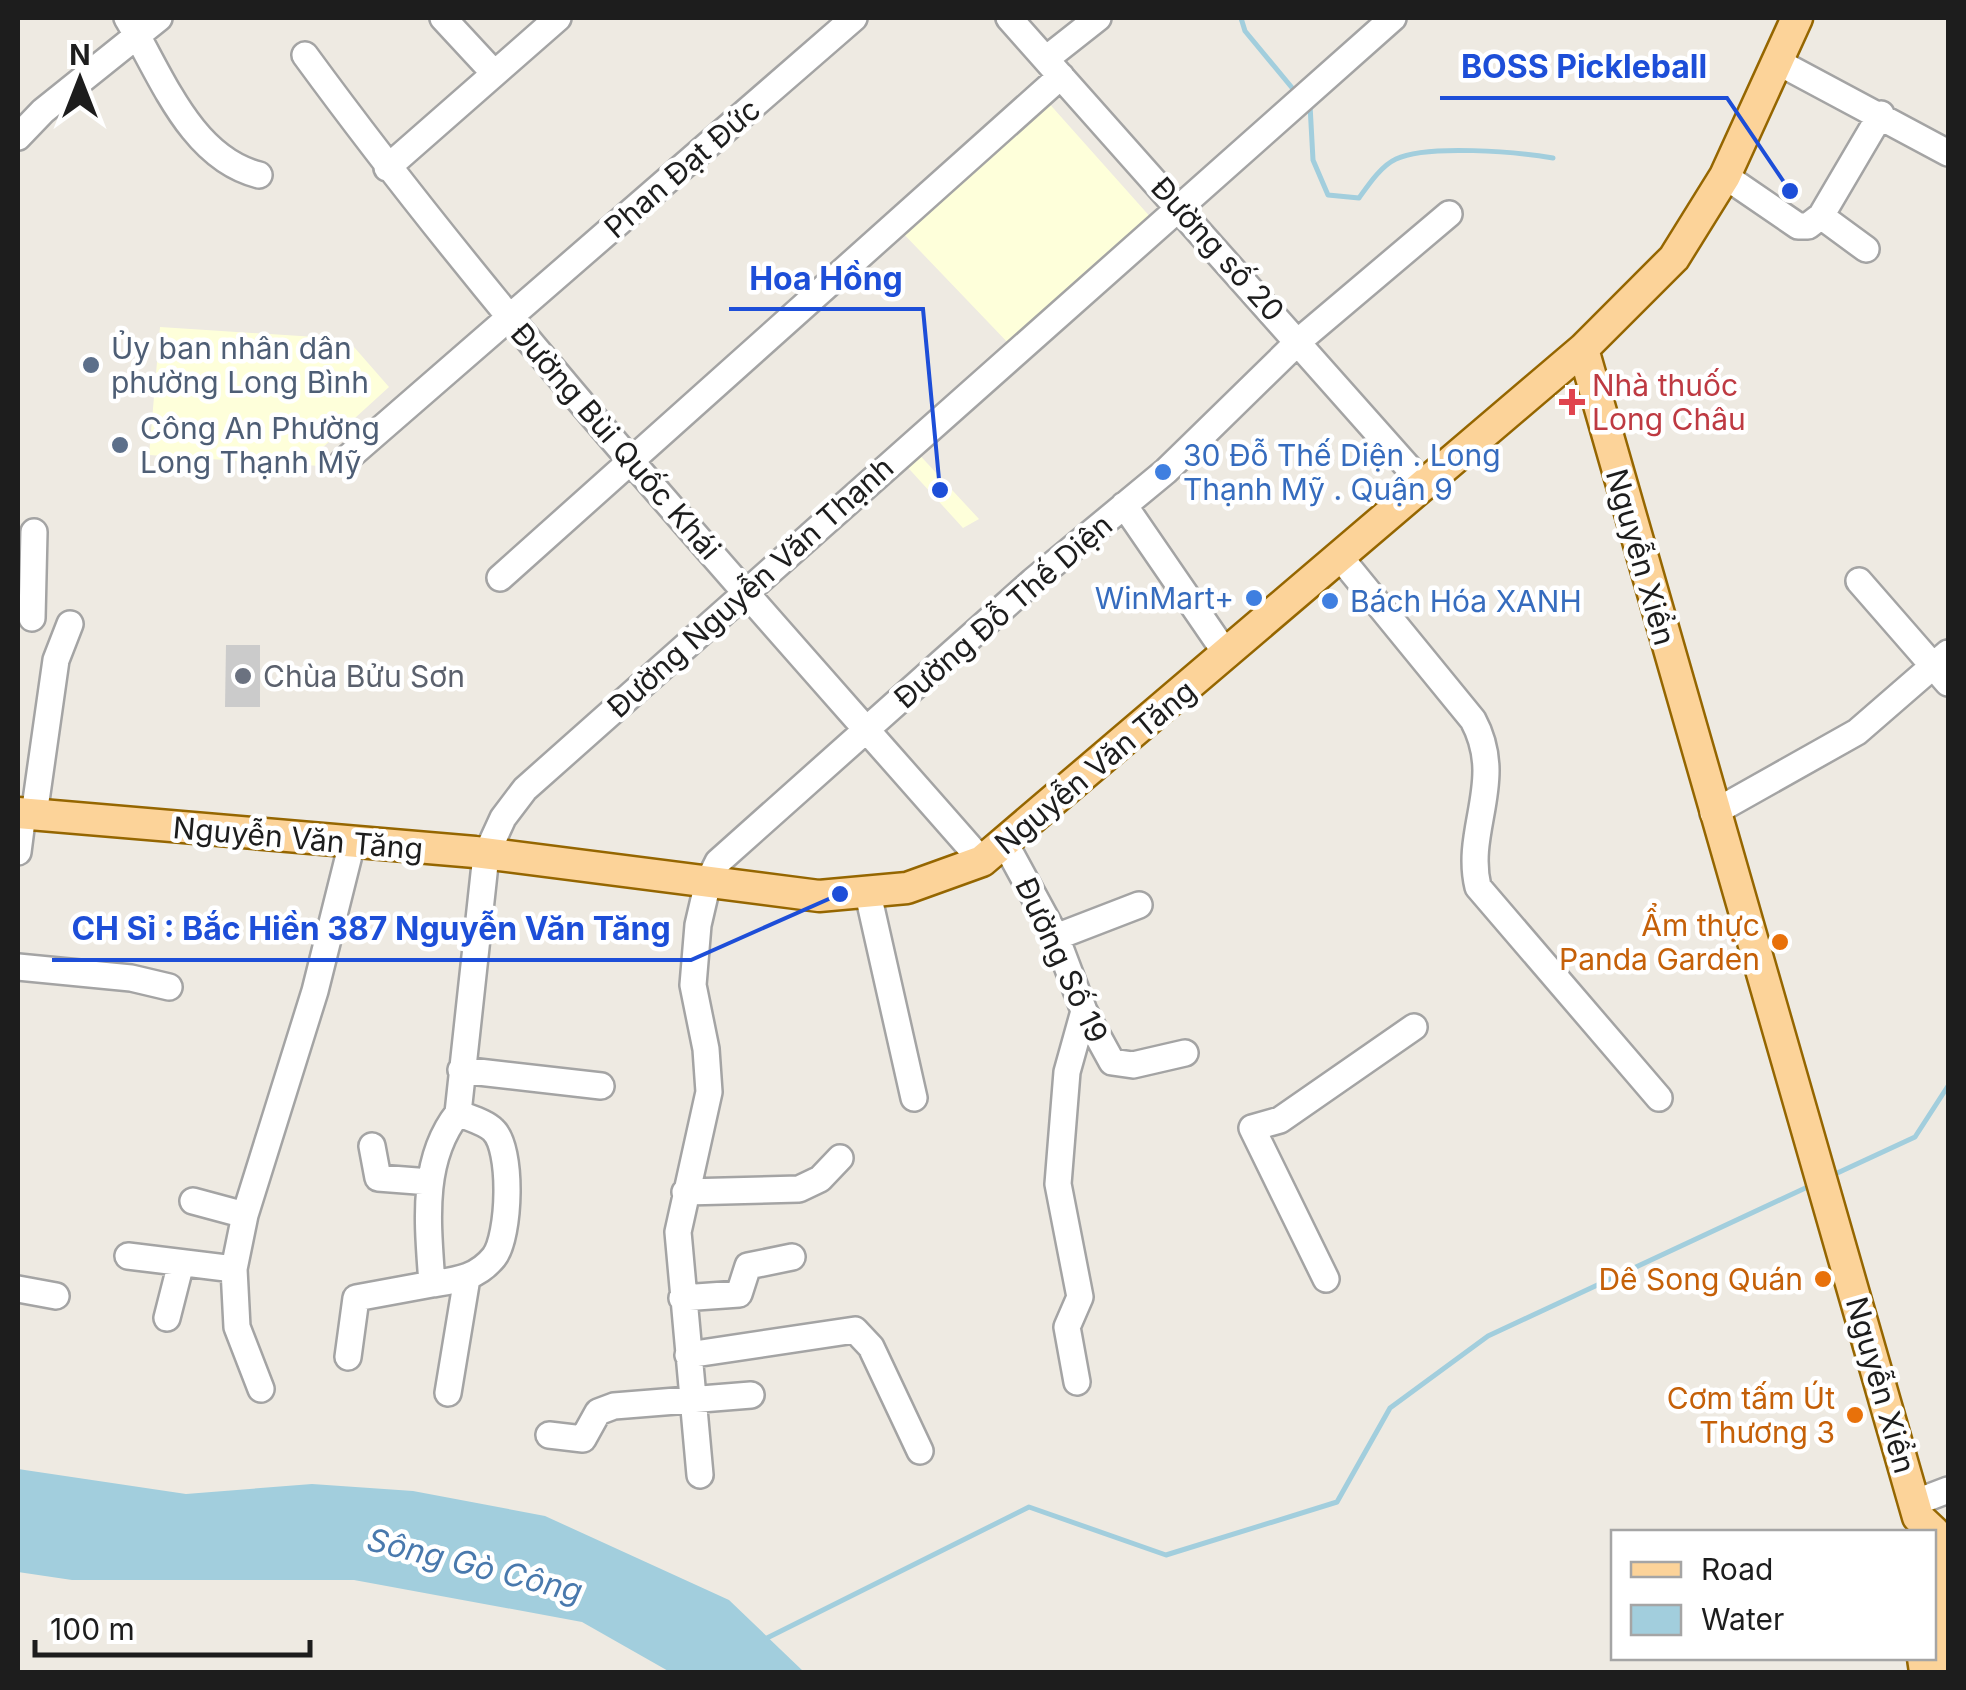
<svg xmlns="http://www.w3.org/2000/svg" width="1966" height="1690" viewBox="0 0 1966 1690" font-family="Inter,sans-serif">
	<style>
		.education { fill: #feffda }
		.religious { fill: #cbcbcb }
		.water { fill: #a2cedd }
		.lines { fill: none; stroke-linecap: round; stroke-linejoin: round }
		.stream { stroke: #a2cedd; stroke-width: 5 }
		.minor-casing { stroke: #a4a4a4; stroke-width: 30 }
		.major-casing { stroke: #956600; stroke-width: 35 }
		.minor { stroke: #fff; stroke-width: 25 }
		.major { stroke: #fcd399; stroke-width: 30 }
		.service-dot { fill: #5c6f8a; stroke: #fff; stroke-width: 4 }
		.health-dot { fill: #e0444e; stroke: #fff; stroke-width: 4 }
		.shop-dot { fill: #3f7fe0; stroke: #fff; stroke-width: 4 }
		.worship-dot { fill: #6b7280; stroke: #fff; stroke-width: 4 }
		.food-dot { fill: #e8710a; stroke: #fff; stroke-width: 4 }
		.labels { text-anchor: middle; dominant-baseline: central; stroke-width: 9; stroke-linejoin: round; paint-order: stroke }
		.street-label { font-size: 30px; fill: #1d1d1d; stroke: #fff }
		.service-label { font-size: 30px; fill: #4e5e75; stroke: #fff; text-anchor: start }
		.health-label { font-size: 30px; fill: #be3a42; stroke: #fff; text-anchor: start }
		.shop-label { font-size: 30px; fill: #366cbe; stroke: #fff; text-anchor: start }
		.worship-label { font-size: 30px; fill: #5b616d; stroke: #fff; text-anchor: start }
		.food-label { font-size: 30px; fill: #c56008; stroke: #fff; text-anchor: end }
		.water-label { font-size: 32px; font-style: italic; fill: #4979ad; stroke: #fff }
		.leader { fill: none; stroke: #1d4ed8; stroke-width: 4 }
		.callout-dot { fill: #1d4ed8; stroke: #fff; stroke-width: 4 }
		.callout-label { font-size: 32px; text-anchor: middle; font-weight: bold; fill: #1d4ed8; stroke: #fff; stroke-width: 9; stroke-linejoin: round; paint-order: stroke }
	</style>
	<rect width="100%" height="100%" fill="#eeeae2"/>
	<path class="education" d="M1046,100L1153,220L1011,346L898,228Z
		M160,327L347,339L389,387L321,449L320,466L149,455Z
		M914,449L979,519L963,528L901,460Z"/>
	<path class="religious" d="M226,645H260V707H225Z"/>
	<path class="water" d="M18,1469L186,1494L312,1484L413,1491L545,1516L729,1600L804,1672H670L582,1622L354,1580H72L18,1572Z"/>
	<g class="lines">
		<path class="stream" d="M1241,18L1245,31L1298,95
			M1310,105L1313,160L1328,195L1359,198C1369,184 1381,166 1396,159C1427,144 1518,152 1553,158
			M1833,1175L1915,1137L1948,1086
			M765,1639L1029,1507L1166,1555L1337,1502L1390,1408L1488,1336L1814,1184"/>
		<g class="minor-casing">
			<path id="minor" d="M127,18C161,74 190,158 259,175
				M443,18L494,73
				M1009,18L1423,484
				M305,55C512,338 751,597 982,861
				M1046,59L1098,18
				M1778,62L1948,153
				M18,137L43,111L159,18
				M387,168L558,18
				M1725,176L1798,226H1808L1821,216
				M1866,249L1821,216L1881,114
				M343,462L854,18
				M1124,505L1227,655
				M1339,556L1473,720C1506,781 1464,829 1478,887L1659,1098
				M500,578L1061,76
				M1859,581L1948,683
				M32,618L34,532
				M1713,813L1857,732L1948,653
				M34,815L56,660L70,624
				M1006,845L1056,937L1084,1011L1112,1062L1133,1065L1185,1053
				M18,852L23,813
				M868,894L914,1098
				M1056,937L1139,905
				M18,967L131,978L169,987
				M461,1070L601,1086
				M458,1113C420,1161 428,1225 432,1284C457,1280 477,1278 494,1257C510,1236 513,1148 493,1130C485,1122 469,1118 458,1113L486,855L503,818L525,789L1393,18
				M372,1146L378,1178L430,1182
				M685,1192L799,1189L820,1179L840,1158
				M193,1201L245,1215
				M128,1256L234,1269
				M1326,1279L1252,1128L1280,1120L1414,1027
				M18,1289L56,1296
				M682,1298L739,1294L748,1266L792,1257
				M167,1318L181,1263
				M688,1355L855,1330L871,1347L920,1451
				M348,1357L356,1298L432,1284
				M1077,1382L1067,1327L1080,1297L1058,1184L1067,1072L1084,1011
				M261,1389L237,1327L234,1269L245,1215L315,991L352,843
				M448,1393L467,1278
				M549,1435L583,1439L598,1412L614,1406L751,1395
				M700,1475L678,1232L709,1092L706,1049L693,985L698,925L708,882L718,862L1033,581L1166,471L1300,340L1449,214
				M1914,1503L1948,1490"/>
		</g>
		<g class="major-casing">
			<path id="major" d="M1583,349L1918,1517L1934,1532L1948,1672
				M18,813L475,852L819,896L907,888L982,861L1583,349L1674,258L1725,176L1797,18
				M1923,1658L1925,1672"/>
		</g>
		<use href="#minor" class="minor"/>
		<use href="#major" class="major"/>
	</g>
	<g class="service-dot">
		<circle cx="91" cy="365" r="10"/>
		<circle cx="120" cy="445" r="10"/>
	</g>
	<path class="health-dot" d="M1567 387h10v10h10v10h-10v10h-10v-10h-10v-10h10z"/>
	<g class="shop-dot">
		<circle cx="1163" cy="472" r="10"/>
		<circle cx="1254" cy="598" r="10"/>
		<circle cx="1330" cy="601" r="10"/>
	</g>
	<circle class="worship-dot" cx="243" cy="676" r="10"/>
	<g class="food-dot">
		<circle cx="1780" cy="942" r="10"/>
		<circle cx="1823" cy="1279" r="10"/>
		<circle cx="1855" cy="1415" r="10"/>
	</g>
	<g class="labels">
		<g class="street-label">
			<text transform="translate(682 168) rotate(-41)">Phan Đạt Đức</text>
			<text transform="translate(1218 249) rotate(48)">Đường số 20</text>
			<text transform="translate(616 441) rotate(49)">Đường Bùi Quốc Khái</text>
			<text transform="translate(1641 557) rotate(74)">Nguyễn Xiển</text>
			<text transform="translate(750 587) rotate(-42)">Đường Nguyễn Văn Thạnh</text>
			<text transform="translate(1003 611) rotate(-41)">Đường Đỗ Thế Diện</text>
			<text transform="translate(1095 767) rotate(-40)">Nguyễn Văn Tăng</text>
			<text transform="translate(298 838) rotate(5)">Nguyễn Văn Tăng</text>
			<text transform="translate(1062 960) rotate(65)">Đường Số 19</text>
			<text transform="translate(1881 1385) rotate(74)">Nguyễn Xiển</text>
		</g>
		<g class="service-label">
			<text x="111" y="348">Ủy ban nhân dân<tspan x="111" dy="34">phường Long Bình</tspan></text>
			<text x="140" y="428">Công An Phường<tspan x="140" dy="34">Long Thạnh Mỹ</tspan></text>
		</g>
		<g class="health-label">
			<text x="1592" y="385">Nhà thuốc<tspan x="1592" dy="34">Long Châu</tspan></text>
		</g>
		<g class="shop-label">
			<text x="1183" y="455">30 Đỗ Thế Diện . Long<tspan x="1183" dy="34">Thạnh Mỹ . Quận 9</tspan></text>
			<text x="1234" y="598" text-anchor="end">WinMart+</text>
			<text x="1350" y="601">Bách Hóa XANH</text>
		</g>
		<g class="worship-label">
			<text x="263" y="676">Chùa Bửu Sơn</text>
		</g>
		<g class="food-label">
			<text x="1760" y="925">Ẩm thực<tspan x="1760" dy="34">Panda Garden</tspan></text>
			<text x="1803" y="1279">Dê Song Quán</text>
			<text x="1835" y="1398">Cơm tấm Út<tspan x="1835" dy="34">Thương 3</tspan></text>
		</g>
		<g class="water-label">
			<text transform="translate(475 1565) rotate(14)">Sông Gò Công</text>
		</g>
	</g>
	<path class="leader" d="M1790 191L1727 98H1440M940 490L923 309H729M840 894L691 960H52"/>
	<g class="callout-dot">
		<circle cx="1790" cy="191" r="10"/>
		<circle cx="940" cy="490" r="10"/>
		<circle cx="840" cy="894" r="10"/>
	</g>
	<g class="callout-label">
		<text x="1584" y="78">BOSS Pickleball</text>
		<text x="826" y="290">Hoa Hồng</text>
		<text x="371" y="940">CH Sỉ : Bắc Hiền 387 Nguyễn Văn Tăng</text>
	</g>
	<rect width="1966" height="1690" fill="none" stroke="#1d1d1d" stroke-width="40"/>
	<rect x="1611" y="1530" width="325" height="130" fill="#ffffff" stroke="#a5a5a5" stroke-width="2.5"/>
	<rect x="1631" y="1562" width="50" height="15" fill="#fcd399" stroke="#a5a5a5" stroke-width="2.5"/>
	<text x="1701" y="1580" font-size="30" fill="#1d1d1d">Road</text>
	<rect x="1631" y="1605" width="50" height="30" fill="#a2cedd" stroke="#a5a5a5" stroke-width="2.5"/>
	<text x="1701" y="1630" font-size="30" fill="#1d1d1d">Water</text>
	<g transform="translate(80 80)" stroke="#ffffff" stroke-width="8" paint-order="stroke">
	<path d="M0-8L18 38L0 25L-18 38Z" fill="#1d1d1d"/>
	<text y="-15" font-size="28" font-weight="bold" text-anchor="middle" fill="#1d1d1d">N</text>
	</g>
	<path d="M35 1640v15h275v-15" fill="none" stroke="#1d1d1d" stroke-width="5"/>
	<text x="50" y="1640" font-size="30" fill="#1d1d1d" stroke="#ffffff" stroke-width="8" paint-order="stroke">100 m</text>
</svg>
